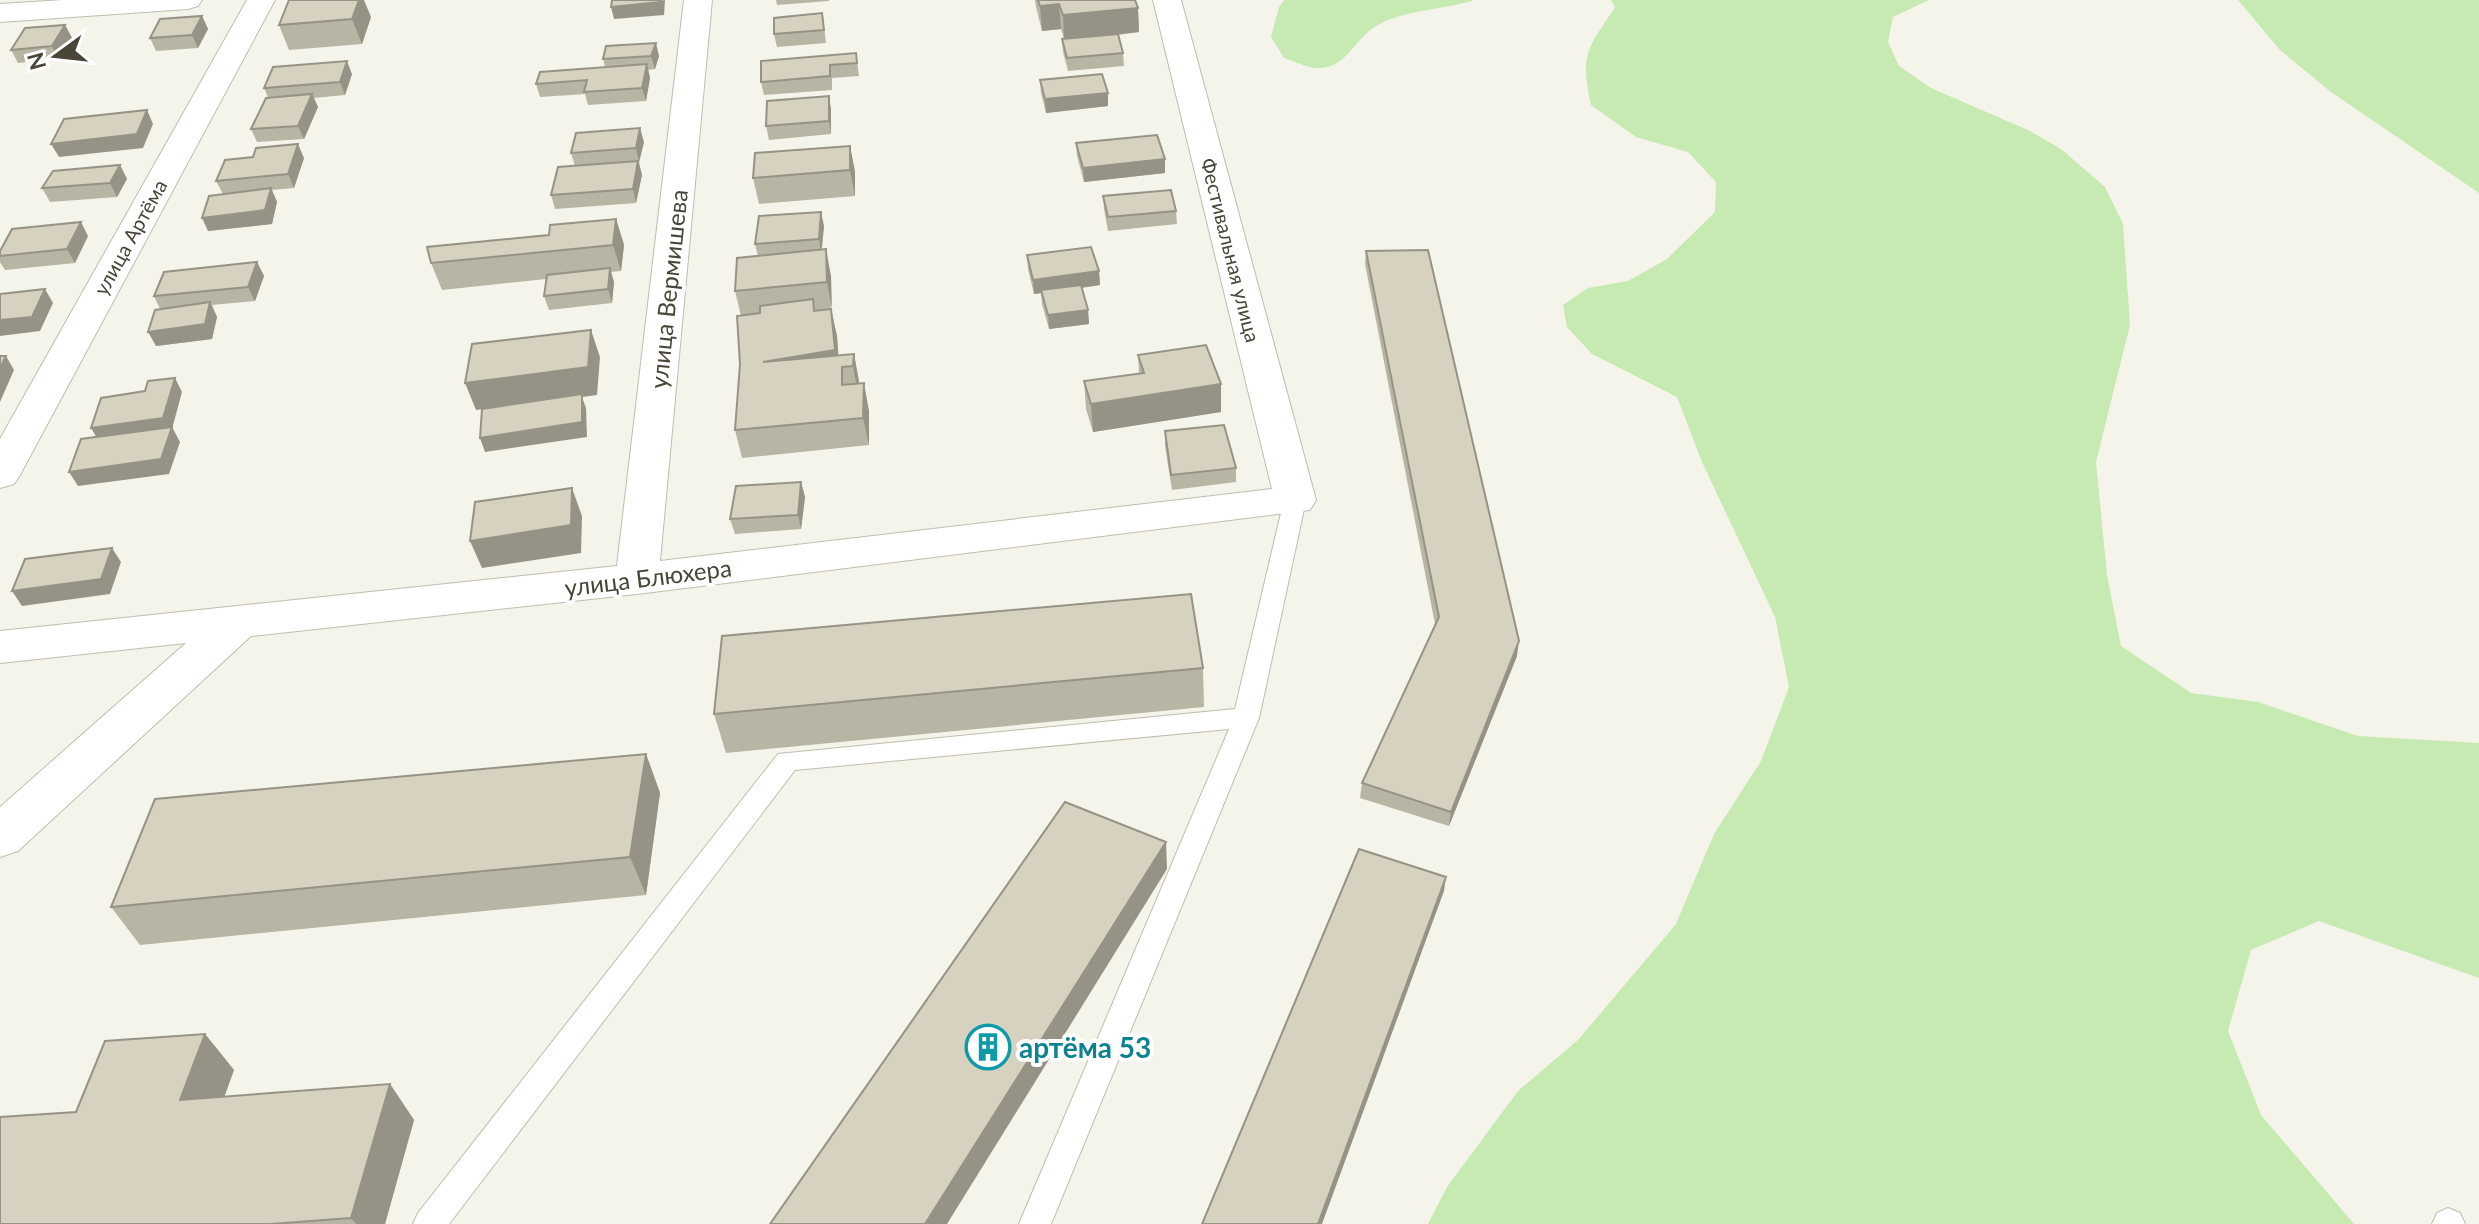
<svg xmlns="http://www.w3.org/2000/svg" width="2479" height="1224" viewBox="0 0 2479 1224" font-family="Lato,sans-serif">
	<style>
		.green { fill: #c7e9b2 }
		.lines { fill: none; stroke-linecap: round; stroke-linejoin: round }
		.service-casing { stroke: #c1bdac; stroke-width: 2 }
		.minor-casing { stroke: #c1bdac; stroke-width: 2 }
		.service { fill: #fff; fill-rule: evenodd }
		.minor { fill: #fff; fill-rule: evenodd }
		.wall { fill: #b9b5a4 }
		.shaded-wall { fill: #969386 }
		.building { fill: #d7d2bf; stroke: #969386; stroke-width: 2 }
		.labels { text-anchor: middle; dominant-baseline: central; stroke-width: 8; stroke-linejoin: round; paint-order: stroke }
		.far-street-label { font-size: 20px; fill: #494538; stroke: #fff }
		.street-label { font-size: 24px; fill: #494538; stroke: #fff }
		.near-culture-label { font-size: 28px; font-weight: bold; fill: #0d838f; stroke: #fff; text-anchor: start }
	</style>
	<rect width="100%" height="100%" fill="#f5f4ea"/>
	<path class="green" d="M1284,0H1474C1441,11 1402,9 1373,28C1354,41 1346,67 1320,68C1310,69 1294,61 1284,58L1271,37L1279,7Z
		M1611,0H1929L1893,17L1888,42L1899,66L1931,88L2028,130L2061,149L2105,187L2123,224L2130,325L2096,462L2107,575L2121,646L2191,693L2258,702L2358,736L2479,743V978L2319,921L2251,950L2228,1031L2261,1115L2354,1224H1428L1447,1187L1518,1091L1579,1039L1676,924L1714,834L1761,761L1789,687L1775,617L1702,462L1677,397L1592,354L1567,327L1563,305L1588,288L1628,281L1667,259L1715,212L1716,182L1688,152L1636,137L1591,105C1580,53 1587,50 1615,7Z
		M2238,0H2479V193L2331,92L2280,50Z"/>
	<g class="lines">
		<g class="service-casing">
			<path id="service" d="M1295,493L1303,495L1306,500L1259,718L1051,1224H1019L1229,729L795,770L449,1224H413L418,1213L778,754L1235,709L1284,500L1287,495Z
				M2448,1208L2460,1213L2465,1224H2432L2437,1213Z"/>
		</g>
		<g class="minor-casing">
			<path id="minor" d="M63,0H202L198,6L188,9L0,22V4Z
				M247,0H275L20,475L14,484L0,488V439Z
				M684,0H712L660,561L1272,489L1153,0H1181L1316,500L1310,510L637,594L251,636L18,851L0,857V807L186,643L0,663V631L617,566Z"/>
		</g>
		<use href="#service" class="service"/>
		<use href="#minor" class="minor"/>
	</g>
	<path class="wall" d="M776,0H829V1L777,5Z
		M1035,0H1135L1138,8L1139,32L1118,35L1123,53L1124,66L1068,71L1063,52L1062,39H1064L1061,29L1042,31L1036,7Z
		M202,16L208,29L198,48L156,51L150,38Z
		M371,17L362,44L289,50L279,25Z
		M65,25L72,38L58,59L18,63L11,50Z
		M824,26L826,43L777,47L774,34Z
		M856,53L859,76L832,78V90L764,95L761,82Z
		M659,56L655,69L648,70L650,78L646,101L588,105L585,94L540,97L536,84L605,67L603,59Z
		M352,74L345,95L314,98L318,107L304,139L257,142L251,129L268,97L264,88Z
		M1040,80L1108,93V106L1046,113L1041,93Z
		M831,109V134L769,140L766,126Z
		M644,142L639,162L642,175L636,203L555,209L551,195L575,166L571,153Z
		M1076,143L1165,159V173L1084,182L1077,156Z
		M850,146L855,172V196L759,204L753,178Z
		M304,158L294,188L272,190L277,202L272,224L208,231L223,194L216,181Z
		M120,165L127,179L117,197L50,202L42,188Z
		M1103,196L1176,211L1177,224L1108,231L1104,209Z
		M616,219L624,245L621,271L611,272L614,282L612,303L549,310L544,296L546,279L442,290L431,263Z
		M824,226L822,250L831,276V309L837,336L838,355L854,354L859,384L869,411V445L742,458L735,430L740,364L741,316L735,291L758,256L755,244Z
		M88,236L75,263L5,270L0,262V251Z
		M1366,251L1517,656L1449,826L1360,798L1362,783L1435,624L1365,264Z
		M1027,255L1099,271L1100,285L1082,288L1088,310L1089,324L1049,329L1042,304L1041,293L1034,294L1028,269Z
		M257,262L264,276L255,301L212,305L217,317L212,339L156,346L160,309L154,296Z
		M1138,355L1221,412L1093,432L1086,409L1084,381L1139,373Z
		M1165,431L1236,468V482L1172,490L1165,446Z
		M801,482L805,497L801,529L735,534L730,519Z
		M1203,668L1204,707L726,753L714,714Z
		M646,754L660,793L646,895L140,945L111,907Z
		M205,1034L234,1070L224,1097L390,1084L414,1120L385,1224H0L76,1112Z"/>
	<path class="shaded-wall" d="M359,0H364L371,17L362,44L352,19Z
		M665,0L664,15L614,19L611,7Z
		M1059,4L1061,29L1042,31L1040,6Z
		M1138,8L1139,32L1064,40L1063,15Z
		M202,16L208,29L198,48L192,35Z
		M65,25L72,38L58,59L52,46Z
		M656,43L659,56L655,69L651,56Z
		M347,61L352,74L345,95L340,82Z
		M647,64L650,78L646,101L642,88Z
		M1108,93V106L1046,113L1045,99Z
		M312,94L318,107L304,139L298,126Z
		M829,96L831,109V134L829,121Z
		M147,110L153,124L143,148L59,157L51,144Z
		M640,128L644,142L639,162L636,148Z
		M298,144L304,158L294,188L288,174Z
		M850,146L855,172V196L850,170Z
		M1165,159V173L1084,182L1083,168Z
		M638,161L642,175L636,203L633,189Z
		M120,165L127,179L117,197L110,183Z
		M271,188L277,202L272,224L208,231L202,218Z
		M821,212L824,226L821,253L819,239Z
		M616,219L624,245L621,271L613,245Z
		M81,222L88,236L75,263L67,249Z
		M826,249L831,276L832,309L827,282Z
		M257,262L264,276L255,301L248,287Z
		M610,268L614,282L612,303L608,289Z
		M1099,271L1100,285L1034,294L1033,280Z
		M45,289L53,303L40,331L0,336V320Z
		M210,302L217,317L212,339L156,346L148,332Z
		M831,309L837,336L840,377L763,362Z
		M1088,310L1089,324L1049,329L1048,315Z
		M591,330L600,357L597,395L582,397L586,408L587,437L485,452L480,438L582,397L476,410L465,383Z
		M854,354L859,381L858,394L853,366Z
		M6,356L14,370L0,402V368Z
		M175,378L182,392L172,429V427L180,442L169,474L78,486L69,472L100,443L91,428Z
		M864,383L869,411V445L863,418Z
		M1221,384V412L1093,432L1091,404Z
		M801,482L805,497L801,529L798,515Z
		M572,488L582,516L581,553L482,568L470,541Z
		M112,548L121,562L110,594L22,606L12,591Z
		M1519,641L1517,656L1449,826L1451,812Z
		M646,754L660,793L646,895L630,857Z
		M1166,842L1167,869L947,1224H925Z
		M1446,877L1444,891L1322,1224H1318Z
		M205,1034L234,1070L210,1136L180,1100Z
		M390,1084L414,1120L385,1224H356L351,1218Z"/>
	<path class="building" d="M289,0H359L352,19L279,25Z
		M612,0H661V2L611,7Z
		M1038,0H1135L1138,8L1063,15L1059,4L1040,6Z
		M822,13L824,30L774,34V18Z
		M202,16L192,35L150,38L160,19Z
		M65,25L52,46L11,50L25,28Z
		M1118,34L1123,53L1067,58L1062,39Z
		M656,43L651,56L603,59L606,46Z
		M856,53L857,63L830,65V76L761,82V61Z
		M347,61L340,82L264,88L273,67Z
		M647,64L642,88L584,92L587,80L536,84L540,72Z
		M1102,74L1108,93L1045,99L1040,80Z
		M312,94L298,126L251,129L266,98Z
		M829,96V121L766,126L767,101Z
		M147,110L137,134L51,144L64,119Z
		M640,128L636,148L571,153L576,133Z
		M1157,135L1165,159L1083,168L1076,143Z
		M298,144L288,174L216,181L225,160L253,157L256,148Z
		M850,146V170L753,178L755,153Z
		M638,161L633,189L551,195L558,167Z
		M120,165L110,183L42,188L53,171Z
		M271,188L265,210L202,218L209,196Z
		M1171,190L1176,211L1108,217L1103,196Z
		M821,212L819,239L755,244L759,216Z
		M616,219L613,245L431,263L427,247L549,235L550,225Z
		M81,222L67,249L0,256V251L12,229Z
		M1091,247L1099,271L1033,280L1027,255Z
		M826,249L827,282L735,291L737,258Z
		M1428,250L1519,641L1451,812L1362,783L1439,617L1366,251Z
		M257,262L248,287L154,296L164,272Z
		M610,268L608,289L544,296L547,275Z
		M1081,285L1088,310L1048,315L1041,290Z
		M45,289L32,317L0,320V294Z
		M813,299L814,311L831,309L835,350L763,362L854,354L853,366L842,367V385L864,383L863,418L735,430L740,364L737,316L760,313V306Z
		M210,302L205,324L148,332L155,310Z
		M591,330L588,367L465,383L472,344Z
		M1206,345L1221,384L1091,404L1084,381L1144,373L1138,355Z
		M0,356H6L0,368Z
		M175,378L163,418L91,428L101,398L145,391L148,381Z
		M582,394V422L480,438L482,409Z
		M1224,425L1236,468L1171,475L1165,431Z
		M172,427L161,459L69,472L81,439Z
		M801,482L798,515L730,519L736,486Z
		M572,488L571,525L470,541L475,502Z
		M112,548L101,579L12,591L25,559Z
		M1191,594L1203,668L714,714L722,636Z
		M646,754L630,857L111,907L155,799Z
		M1065,802L1166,842L925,1224H770Z
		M1359,849L1446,877L1318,1224H1202Z
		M205,1034L180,1100L390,1084L351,1218L271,1224H0V1117L76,1112L105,1041Z"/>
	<defs>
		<g id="building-ring" transform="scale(2.3)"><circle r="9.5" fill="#fff" stroke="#0f9aa8" stroke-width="1.5"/><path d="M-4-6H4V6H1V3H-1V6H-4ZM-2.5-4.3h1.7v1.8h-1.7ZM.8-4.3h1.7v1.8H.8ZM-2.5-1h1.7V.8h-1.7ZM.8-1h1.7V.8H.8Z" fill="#0f9aa8"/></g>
	</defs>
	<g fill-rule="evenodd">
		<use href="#building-ring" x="988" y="1047"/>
	</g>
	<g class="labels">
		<g class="far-street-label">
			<text transform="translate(130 237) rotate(-61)">улица Артёма</text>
			<text transform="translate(1231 250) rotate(76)">Фестивальная улица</text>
		</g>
		<g class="street-label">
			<text transform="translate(668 289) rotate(-84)">улица Вермишева</text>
			<text transform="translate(648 577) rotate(-7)">улица Блюхера</text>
		</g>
		<g class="near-culture-label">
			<text x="1019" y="1047">артёма 53</text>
		</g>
	</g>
	<g transform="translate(56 56) rotate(255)" stroke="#ffffff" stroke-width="6" paint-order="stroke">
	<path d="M0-6L14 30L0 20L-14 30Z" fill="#494538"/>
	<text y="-12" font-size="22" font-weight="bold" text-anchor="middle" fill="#494538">N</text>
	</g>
</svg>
